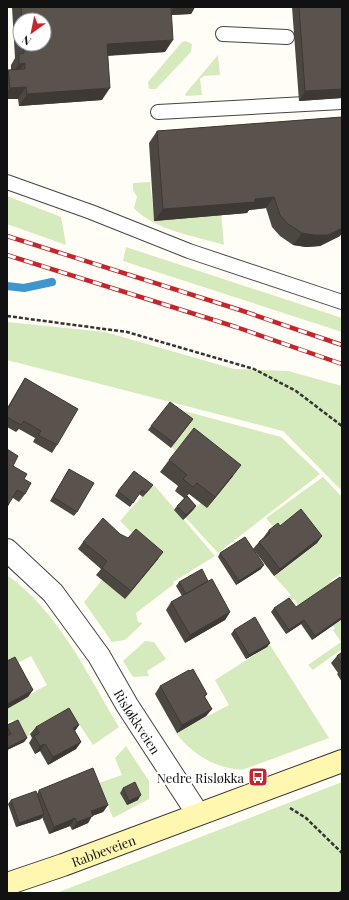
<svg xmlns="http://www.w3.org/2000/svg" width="349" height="900" viewBox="0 0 349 900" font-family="'Playfair Display',serif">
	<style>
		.green { fill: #d5ebbd }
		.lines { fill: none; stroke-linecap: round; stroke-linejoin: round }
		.stream { stroke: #3f96cf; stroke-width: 8 }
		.lane-casing { stroke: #444; stroke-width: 16 }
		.street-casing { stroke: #444; stroke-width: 24 }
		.secondary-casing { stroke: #333; stroke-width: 24 }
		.path { stroke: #333; stroke-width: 2.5; stroke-dasharray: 4 2; stroke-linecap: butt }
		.lane { stroke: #fff; stroke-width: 14 }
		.street { stroke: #fff; stroke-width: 22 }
		.secondary { stroke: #fff6b0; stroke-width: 22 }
		.rail-casing { stroke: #c4262e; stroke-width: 4.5 }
		.rail { stroke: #fff; stroke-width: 3; stroke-dasharray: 9; stroke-linecap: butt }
		.wall { fill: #4d4742; fill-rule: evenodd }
		.shaded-wall { fill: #3f3936 }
		.building { fill: #5a524d; stroke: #3f3936 }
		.labels { text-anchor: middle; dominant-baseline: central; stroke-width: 4; stroke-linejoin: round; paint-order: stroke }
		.street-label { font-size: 13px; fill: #111; stroke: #fff }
		.poi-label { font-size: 13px; fill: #111; stroke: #fff; text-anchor: end }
	</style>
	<rect width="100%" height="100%" fill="#fffdf5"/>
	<path class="green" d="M186,41L192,44L191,52L156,89H149L148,82L182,42Z
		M218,55L220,75L204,76L200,79L202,95L186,96L185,94Z
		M150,182L154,217L221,212L224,245C196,236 153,230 134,208L137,197L133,190V183Z
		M7,196L61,217L66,245L7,224Z
		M126,247L342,318V332L123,261Z
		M7,322L105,332L234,369L288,371L342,386V491L283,431L7,360Z
		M169,407L281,437L320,474L218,553L185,517L231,475L185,439L175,451L171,446Z
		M323,477L342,497V573L332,580L330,585L299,607L294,599L287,603L285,600L291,595L273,575L316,543L276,530L266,518Z
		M155,486L215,556L173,582L174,584L136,613L138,622L143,623L125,640L112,642L84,602L102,580L125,598L158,558L120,521L149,488Z
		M7,575C59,612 87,674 119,727L93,745L79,724L71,728L63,712L29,732L30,735L22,739L13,720L7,723V707L47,685L31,656L14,665H7Z
		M342,617V649L313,670L308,665L341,642L333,630L335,629L332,624Z
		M145,641L154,642L166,659L147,671L149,676L133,677L123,661Z
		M270,645L329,738L242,770C214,768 192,754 175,732L204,715L206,717L229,705L215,680Z
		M126,746L149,781V799L113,818L99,783L122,775L115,758Z
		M342,782V893H59V892Z"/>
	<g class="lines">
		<path class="stream" d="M7,286L24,288L52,282"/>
		<g class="lane-casing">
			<path id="lane" d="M223,34L287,37
				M158,112L342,102
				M7,182L91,212L189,251L342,302"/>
		</g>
		<g class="street-casing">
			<g id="street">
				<path id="s1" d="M7,550L53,593L99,656L127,705L198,814"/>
			</g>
		</g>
		<g class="secondary-casing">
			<g id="secondary">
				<path id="s2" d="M7,884L63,865L342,761"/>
			</g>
		</g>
		<path class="path" d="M7,316L127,332L254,369L296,391L342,426
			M290,808L306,818L342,853
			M340,893L342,891"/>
		<use href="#lane" class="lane"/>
		<use href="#street" class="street"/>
		<use href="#secondary" class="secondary"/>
		<g class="rail-casing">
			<path id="rail" d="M7,236L240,310L342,345
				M7,255L236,327L342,364"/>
		</g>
		<use href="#rail" class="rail"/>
	</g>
	<path class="wall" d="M12,7H195L191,14L171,15L165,52L107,56L102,100L19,106L18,99H7V72L8,70H11V65L15,58ZM20,20H44V44H20Z
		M292,7H342V98L299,101Z
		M342,117L340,236L320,246L306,247L293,245L280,236L272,227L266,208L249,210L247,213L154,221L149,143L157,131Z
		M25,378L57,445L52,453L33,442L35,438L19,429L16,432L7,427V408L20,386Z
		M193,419L171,448L148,430L151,426Z
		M169,460L233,476L207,508L189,494L187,496L196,506L193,510L183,520L174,510L177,506L184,498L175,491L178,486L160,472Z
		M13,466L24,479L25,494L19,502L13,498Z
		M69,469L77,512L74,516L50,501Z
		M153,485L143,497L139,494L130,507L115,496L118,491Z
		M280,526L322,536L317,543L274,576L254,550L261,569L236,585L218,557L220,553L253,549L259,542L263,538L269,530Z
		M120,534L158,559L125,599L96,575L101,569L78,549L83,542Z
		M208,581L230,612L225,620L185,643L166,610L171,602L182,596L176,586L179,582Z
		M296,607L342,619L312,640L301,624L286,634L271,612L274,608Z
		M234,630L270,643L267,647L246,659L231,634Z
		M342,652V682L337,674L338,673L331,663L337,656Z
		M160,686L207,694L205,697L212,709L206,716L177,733L155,694Z
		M7,725L27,738L24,742L7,750Z
		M79,725L75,731L81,742L76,749L48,765L40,751L35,754L29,743L32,738L30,734L36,727Z
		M123,788L138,800L127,805L120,793Z
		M39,790L108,805L103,812L92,816L88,823L72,830L70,826L49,834L42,817L41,819L16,827L8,804L11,800L37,794Z"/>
	<path class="shaded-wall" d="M174,7H195L191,14L168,15Z
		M173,40L165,52L99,56L107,44Z
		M25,63L16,75H11L19,64Z
		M26,87L18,99H7V92L10,88Z
		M110,88L102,100L19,106L27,94Z
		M342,89V98L299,101L305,91Z
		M274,197L266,208L249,210L247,213L154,221L163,209Z
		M342,228V233L340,236L320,246L306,247L293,245L302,233Z
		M241,465L233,476L207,508L215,497Z
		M196,506L193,510L183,520L186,515Z
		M322,536L317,543L274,576L280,569Z
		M163,552L158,559L125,599L131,591Z
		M264,565L261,569L236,585L239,581Z
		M230,612L225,620L185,643L190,635Z
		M342,617V619L312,640L315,636Z
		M304,620L301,624L286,634L289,630Z
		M270,643L267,647L246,659L249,655Z
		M33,690L28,697L7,709V704Z
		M212,709L206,716L177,733L182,725Z
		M79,725L73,733V728Z
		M27,738L24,742L7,750V748Z
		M81,742L76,749L48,765L53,757Z
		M45,744L40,751L35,754L40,746Z
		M141,795L138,800L127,805L129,801Z
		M108,805L103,812L92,816L88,823L72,830L77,822L91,811Z
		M44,814L41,819L16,827L19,823Z
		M75,818L70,826L49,834L54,827Z"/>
	<path class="building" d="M21,7H171L173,40L107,44L110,88L27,94L26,87L10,88L8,70L25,69V63L19,64V54L24,53L23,44H44V20H22Z
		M299,7H342V89L305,91Z
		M342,117V228L328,235H314L302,233L288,224L280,215L274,197L255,199V202L163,209L157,131Z
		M25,378L78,409L57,445L38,435L41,431L24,421L21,425L7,417V410Z
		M170,402L193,419L174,443L151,426Z
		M194,428L241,465L215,497L197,483L193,487L183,479L187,475L169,460Z
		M7,449L18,456L13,466L27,474L24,479L31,483L25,494L17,490L7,507Z
		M69,469L94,483L77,512L53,497Z
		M134,471L153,485L146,493L142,490L133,503L118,491Z
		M187,496L196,506L186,515L177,506Z
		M301,509L322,536L280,569L259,542L270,533L269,530L278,523L280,526Z
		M103,518L120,534L128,538L136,529L163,552L131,591L102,568L107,561L83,542Z
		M245,537L264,565L239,581L220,553Z
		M202,569L208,581L186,594L179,582Z
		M340,577L342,580V617L315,636L304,620L289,630L274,608L289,598L296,607Z
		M212,579L230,612L190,635L171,602Z
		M255,617L270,643L249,655L234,630Z
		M342,652V664L337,656Z
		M15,657L33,690L7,704V661Z
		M193,669L207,694L204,696L212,709L182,725L160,686L189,670L190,671Z
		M69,708L79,725L73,728L81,742L53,757L45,744L40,746L34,736L39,733L36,727Z
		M18,720L27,738L7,748V736L11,734L7,727V725Z
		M93,768L108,805L91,811L93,816L77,822L75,818L54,827L39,790Z
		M135,782L141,795L129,801L123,788Z
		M36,791L44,814L19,823L11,800Z"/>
	<defs>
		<g id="bus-square" transform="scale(1)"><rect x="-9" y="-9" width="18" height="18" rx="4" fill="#c4262e" stroke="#fff"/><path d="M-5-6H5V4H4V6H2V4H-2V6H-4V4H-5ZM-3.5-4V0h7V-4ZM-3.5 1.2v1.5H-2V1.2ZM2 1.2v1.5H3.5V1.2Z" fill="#fff"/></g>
	</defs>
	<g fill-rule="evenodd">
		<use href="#bus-square" x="258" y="777"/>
	</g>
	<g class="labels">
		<g class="street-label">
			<text stroke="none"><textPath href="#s1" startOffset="217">Risløkkveien</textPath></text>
			<text stroke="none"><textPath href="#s2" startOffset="102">Rabbeveien</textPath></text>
		</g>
		<g class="poi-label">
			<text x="244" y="777">Nedre Risløkka</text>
		</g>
	</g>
	<rect width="349" height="900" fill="none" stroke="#111111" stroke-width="16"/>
	<g transform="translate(32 32) rotate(213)"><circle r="19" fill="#ffffff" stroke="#a0a0a0"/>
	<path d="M0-3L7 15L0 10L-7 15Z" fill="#c4262e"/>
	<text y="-6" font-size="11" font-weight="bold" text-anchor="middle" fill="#111111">N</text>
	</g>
</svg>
